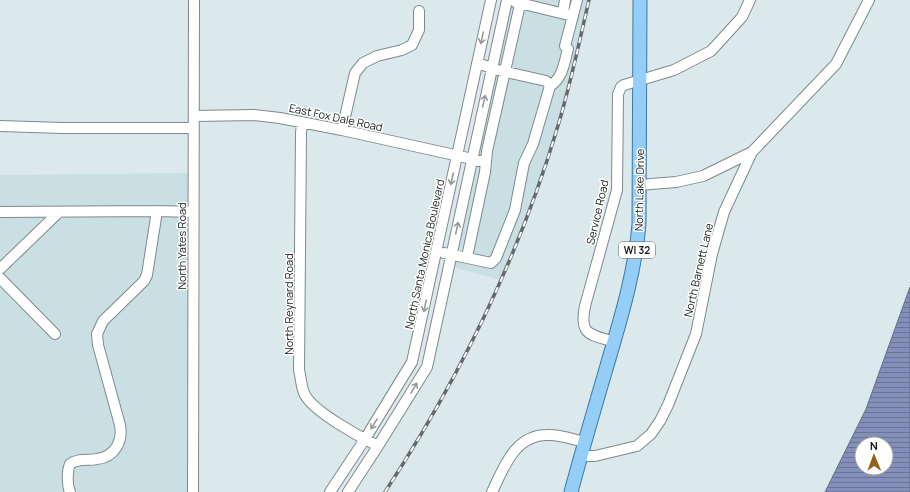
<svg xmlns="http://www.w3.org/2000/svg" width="910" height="492" viewBox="0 0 910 492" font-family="Manrope,sans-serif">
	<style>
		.built { fill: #c9dfe4 }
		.water { fill: url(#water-rules); stroke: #636c8a; fill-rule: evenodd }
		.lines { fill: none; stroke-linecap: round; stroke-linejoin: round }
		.minor-casing { stroke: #7e8a8d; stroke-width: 12 }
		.major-casing { stroke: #3a7aa6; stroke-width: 15 }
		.minor { stroke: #fff; stroke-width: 10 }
		.major { stroke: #94cdf5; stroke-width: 13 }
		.rail-casing { stroke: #636a6c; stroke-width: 3.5 }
		.rail { stroke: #fff; stroke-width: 2; stroke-dasharray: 6; stroke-linecap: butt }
		.oneway { stroke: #979999 }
		.labels { text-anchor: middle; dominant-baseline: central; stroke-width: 3; stroke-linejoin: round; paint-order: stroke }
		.shield { fill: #fff; stroke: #5d6061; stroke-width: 1 }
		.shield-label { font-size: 10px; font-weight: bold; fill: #181c1d }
		.street-label { font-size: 11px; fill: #181c1d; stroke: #fff }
	</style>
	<defs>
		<pattern id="water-rules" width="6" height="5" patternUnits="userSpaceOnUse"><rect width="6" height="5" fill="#838fb9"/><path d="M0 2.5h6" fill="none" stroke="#6a7496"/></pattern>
	</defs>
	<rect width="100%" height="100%" fill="#dce9ec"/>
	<path class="built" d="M507,0H589L567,93L557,129L542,176L516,245L501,280L448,266Z
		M189,173L188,492H0V175Z"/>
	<path class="water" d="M910,287V492H825L866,409ZM862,444H886V468H862Z"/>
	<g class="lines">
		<g class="minor-casing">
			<path id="minor" d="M515,2L573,16
				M563,13L565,0
				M565,46L577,0
				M550,86C563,78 564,63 568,49
				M194,116L254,115L280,118L342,130L486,162
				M302,123L301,133L299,370C301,377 301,388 305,395C314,412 360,437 378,446
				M0,126L63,128H194
				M342,130L355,73L363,63L377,56L402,50L412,45L419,30V11
				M639,185L676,182L703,176L752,152
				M0,212L157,211L193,212
				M444,253L491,263L496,258L515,210L524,163L533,144L550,86L546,81L498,70L477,63
				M467,257L485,172L487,151L521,0
				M0,269L59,212
				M0,278L55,334
				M614,342C590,334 579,336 585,306L617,190L618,94L621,87L624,85L674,70L711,51L742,17L750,0
				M580,456H595L637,446L651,434L660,421L668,405L696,334L712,254L724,212L752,152L836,64L869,0
				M70,492C67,485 67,471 70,464C78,458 88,461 97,459C115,457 123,441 120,425L98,345L97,334L103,321L144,281L147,275L157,211
				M193,492L194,0
				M330,492L365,439L412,362L491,0
				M348,492L378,446L427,367L507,0
				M492,492C504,467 515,435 547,435C559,434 572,439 584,442"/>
		</g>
		<g class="major-casing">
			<path id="major" d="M571,492C582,451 594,410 606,369C620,321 635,273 639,224L640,0"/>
		</g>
		<use href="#minor" class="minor"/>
		<use href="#major" class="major"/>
		<g class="rail-casing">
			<path id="rail" d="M385,492C459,379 518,259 557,129C570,87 579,43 589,0"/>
		</g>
		<use href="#rail" class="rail"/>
	</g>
	<defs><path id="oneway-shaft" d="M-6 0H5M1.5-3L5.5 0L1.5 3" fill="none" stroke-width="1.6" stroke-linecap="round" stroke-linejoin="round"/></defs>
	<g class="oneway">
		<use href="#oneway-shaft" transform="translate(482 38) rotate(102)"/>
		<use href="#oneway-shaft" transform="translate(484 101) rotate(-77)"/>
		<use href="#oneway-shaft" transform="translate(452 179) rotate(102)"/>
		<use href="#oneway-shaft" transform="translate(457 228) rotate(-78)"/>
		<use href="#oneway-shaft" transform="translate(425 306) rotate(102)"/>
		<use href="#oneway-shaft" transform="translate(414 388) rotate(-59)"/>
		<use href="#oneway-shaft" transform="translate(374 424) rotate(122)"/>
	</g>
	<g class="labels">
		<rect class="shield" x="619" y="242" width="36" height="16" rx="3"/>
		<g class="shield-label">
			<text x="637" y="250">WI 32</text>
		</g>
		<g class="street-label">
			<text transform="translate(336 117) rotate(12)">East Fox Dale Road</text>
			<text transform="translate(639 190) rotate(-89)">North Lake Drive</text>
			<text transform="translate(597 212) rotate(-77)">Service Road</text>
			<text transform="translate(181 246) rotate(-90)">North Yates Road</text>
			<text transform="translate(424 254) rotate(-78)">North Santa Monica Boulevard</text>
			<text transform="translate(698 270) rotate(-77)">North Barnett Lane</text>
			<text transform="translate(288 304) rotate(-90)">North Reynard Road</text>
		</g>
	</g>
	<g transform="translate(874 456) rotate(359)"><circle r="19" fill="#ffffff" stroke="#a3a4a5"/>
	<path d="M0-3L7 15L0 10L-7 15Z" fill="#976019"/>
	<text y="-6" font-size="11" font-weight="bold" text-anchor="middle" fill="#181c1d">N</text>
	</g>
</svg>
